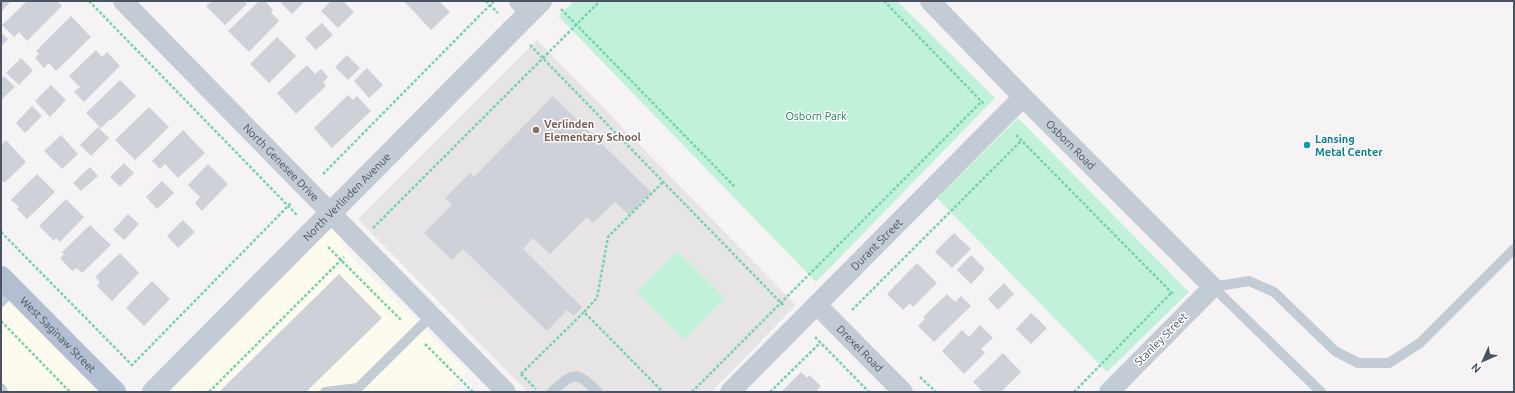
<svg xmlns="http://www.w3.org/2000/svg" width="1515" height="393" viewBox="0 0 1515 393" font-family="Ubuntu,sans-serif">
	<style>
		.commercial { fill: #fdfbee }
		.education { fill: #e6e4e5 }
		.green { fill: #c1f2d9 }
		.building { fill: #ced1d7 }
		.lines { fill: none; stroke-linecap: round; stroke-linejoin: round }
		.path { stroke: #77d2af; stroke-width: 2.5; stroke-dasharray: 3 2; stroke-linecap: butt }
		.service { stroke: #c3cbd4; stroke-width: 10 }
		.minor { stroke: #c3cbd4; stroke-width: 20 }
		.tertiary { stroke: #c3cbd4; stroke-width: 22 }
		.primary { stroke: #b2bed1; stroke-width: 22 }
		.education-dot { fill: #8d6e63; stroke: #fff; stroke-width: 1.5 }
		.culture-dot { fill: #0f9aa8; stroke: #fff; stroke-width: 1.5 }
		.labels { text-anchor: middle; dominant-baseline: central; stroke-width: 3; stroke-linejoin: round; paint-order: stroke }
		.park-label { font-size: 11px; fill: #148257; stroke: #fff }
		.education-label { font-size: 11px; font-weight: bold; fill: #785e54; stroke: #fff; text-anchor: start }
		.culture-label { font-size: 11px; font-weight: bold; fill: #0d838f; stroke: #fff; text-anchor: start }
		.street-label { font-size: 11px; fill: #495361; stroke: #fff }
	</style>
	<rect width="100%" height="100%" fill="#f5f3f3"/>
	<path class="commercial" d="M330,214L347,253L467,371L446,392H153Z
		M1,276L115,392H1Z"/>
	<path class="education" d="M537,40L796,305L711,392H528L358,219Z"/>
	<path class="green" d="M574,1H897L995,98L816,282L558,16Z
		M1018,118L1189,292L1107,372L937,198Z
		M677,251L725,298L684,340L636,292Z"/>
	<path class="building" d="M1,1H11L1,12Z
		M27,1H57L62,6L27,41L19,32L14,37L2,25Z
		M212,1H244L247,4L225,25L206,6Z
		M259,1H265L273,10L271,12L279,21L249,52L228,31Z
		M283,1H305L292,14L281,3Z
		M331,1H343L354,12L338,28L321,11Z
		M404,1H439L450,12L431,30Z
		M71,16L91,37L56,71L49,63L44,68L35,58L39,54L36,51Z
		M322,23L333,35L316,50L305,38Z
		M1,32L8,39L1,47Z
		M277,37L296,56L269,83L250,64Z
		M96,50L102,57L107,52L120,66L84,102L74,92L80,87L69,76Z
		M347,55L360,68L348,80L335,67Z
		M21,58L33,70L19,85L6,73Z
		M307,65L315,74L321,69L328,77L323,82L326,86L296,114L277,93Z
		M367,68L383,85L369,98L354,81Z
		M4,76L15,87L1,100V79Z
		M120,80L136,96L111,120L110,119L101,128L86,113Z
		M51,85L66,100L50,117L35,101Z
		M348,95L353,100L357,96L371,111L332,148L314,128Z
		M553,96L651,192L629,215L615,202L593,223L587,217L550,254L533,238L523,249L582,307L574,316L567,310L547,331L463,249L452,260L424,233L452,205L445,198L470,173L474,177Z
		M32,106L42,116L25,133L16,123Z
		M149,107L169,127L135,160L115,140Z
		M98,127L109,138L91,156L80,145Z
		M183,130L205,153L178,178L165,164L160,169L152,161Z
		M61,135L78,154L62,169L44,151Z
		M6,140L26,162L4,183L1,179V145Z
		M124,163L134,173L120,187L110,177Z
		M208,164L228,184L202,211L195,203L200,197L188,185Z
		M90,167L98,176L81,191L73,183Z
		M37,174L55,192L27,219L17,209L19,207L11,200Z
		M162,181L174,193L157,209L146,197Z
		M66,199L84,217L60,242L56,238L54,241L39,226Z
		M128,214L139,224L124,240L113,230Z
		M183,220L195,232L178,248L167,236Z
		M90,225L111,245L82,273L77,268L72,271L60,258L64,254L62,252Z
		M954,233L971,249L952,268L935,252Z
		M120,253L139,273L112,301L97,286L100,282L95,277Z
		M971,255L985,269L971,284L957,270Z
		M917,263L937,283L913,307L910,303L903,310L887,294Z
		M339,274L382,318L306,392H219Z
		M152,281L170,299L144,326L126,308Z
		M1004,283L1014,294L998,310L988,299Z
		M947,294L955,302L961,296L971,306L934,342L918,326L925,319L923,317Z
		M1031,313L1047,328L1031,344L1016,329Z
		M980,325L993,338L981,349L985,353L964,374L942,351L962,330L969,337Z
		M1003,353L1021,372L1001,392H983L973,382Z
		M801,372L807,378L809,375L821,386L817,390L820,392H781Z"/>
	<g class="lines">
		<path class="path" d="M89,1L298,216
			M486,1L498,13
			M884,1L985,105
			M561,9L735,187
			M530,45L784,306
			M1016,135L1174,295
			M323,174L494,1
			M373,228L600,1
			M1,232L132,365L291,203
			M328,247L402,321
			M852,310L1022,140
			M584,312L597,298L608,237L663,182
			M1,321L70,392
			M815,337L869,392
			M425,344L473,392
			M521,374L536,389
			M521,374L584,312L663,392
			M920,377L936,392
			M209,392L344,257
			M692,392L982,101
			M770,392L821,342
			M1074,392L1171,293"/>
		<path class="service" d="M1213,287L1249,281L1274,292L1335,351L1358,363H1389L1420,343L1514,249
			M1213,287L1321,392
			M1,302L13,289
			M1,388L3,392
			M325,392L358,388L431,316
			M552,392C575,372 575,370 598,392"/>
		<g class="minor">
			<path id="s1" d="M123,1L506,392"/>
			<path d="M519,1L530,12"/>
			<path id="s2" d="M930,1L1023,97L1213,287L1109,392"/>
			<path id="s3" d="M817,305L903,392"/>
			<path id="s4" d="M730,392L1023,97"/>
		</g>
		<path class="tertiary" id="s5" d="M153,392L541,1"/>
		<path class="primary" id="s6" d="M1,277L115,392"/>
	</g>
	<circle class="education-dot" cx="536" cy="130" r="4"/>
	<circle class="culture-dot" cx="1307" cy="145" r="4"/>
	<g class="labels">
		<g class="park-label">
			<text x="816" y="116">Osborn Park</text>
		</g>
		<g class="education-label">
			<text x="544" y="124">Verlinden<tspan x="544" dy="13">Elementary School</tspan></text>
		</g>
		<g class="culture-label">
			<text x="1315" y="139">Lansing<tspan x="1315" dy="13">Metal Center</tspan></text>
		</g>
		<g class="street-label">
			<text stroke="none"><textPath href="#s2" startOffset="201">Osborn Road</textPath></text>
			<text stroke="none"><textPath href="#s1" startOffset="226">North Genesee Drive</textPath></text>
			<text stroke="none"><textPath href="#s5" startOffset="275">North Verlinden Avenue</textPath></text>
			<text stroke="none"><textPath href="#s4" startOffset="208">Durant Street</textPath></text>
			<text stroke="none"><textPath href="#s6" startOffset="81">West Saginaw Street</textPath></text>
			<text transform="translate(1161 339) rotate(-45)">Stanley Street</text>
			<text stroke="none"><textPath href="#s3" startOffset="61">Drexel Road</textPath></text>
		</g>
	</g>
	<rect width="1515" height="393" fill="none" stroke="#495361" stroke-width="4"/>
	<g transform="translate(1483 361) rotate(225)" stroke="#ffffff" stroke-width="3" paint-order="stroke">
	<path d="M0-3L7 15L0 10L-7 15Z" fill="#495361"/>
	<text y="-6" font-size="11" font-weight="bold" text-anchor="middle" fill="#495361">N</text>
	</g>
</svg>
